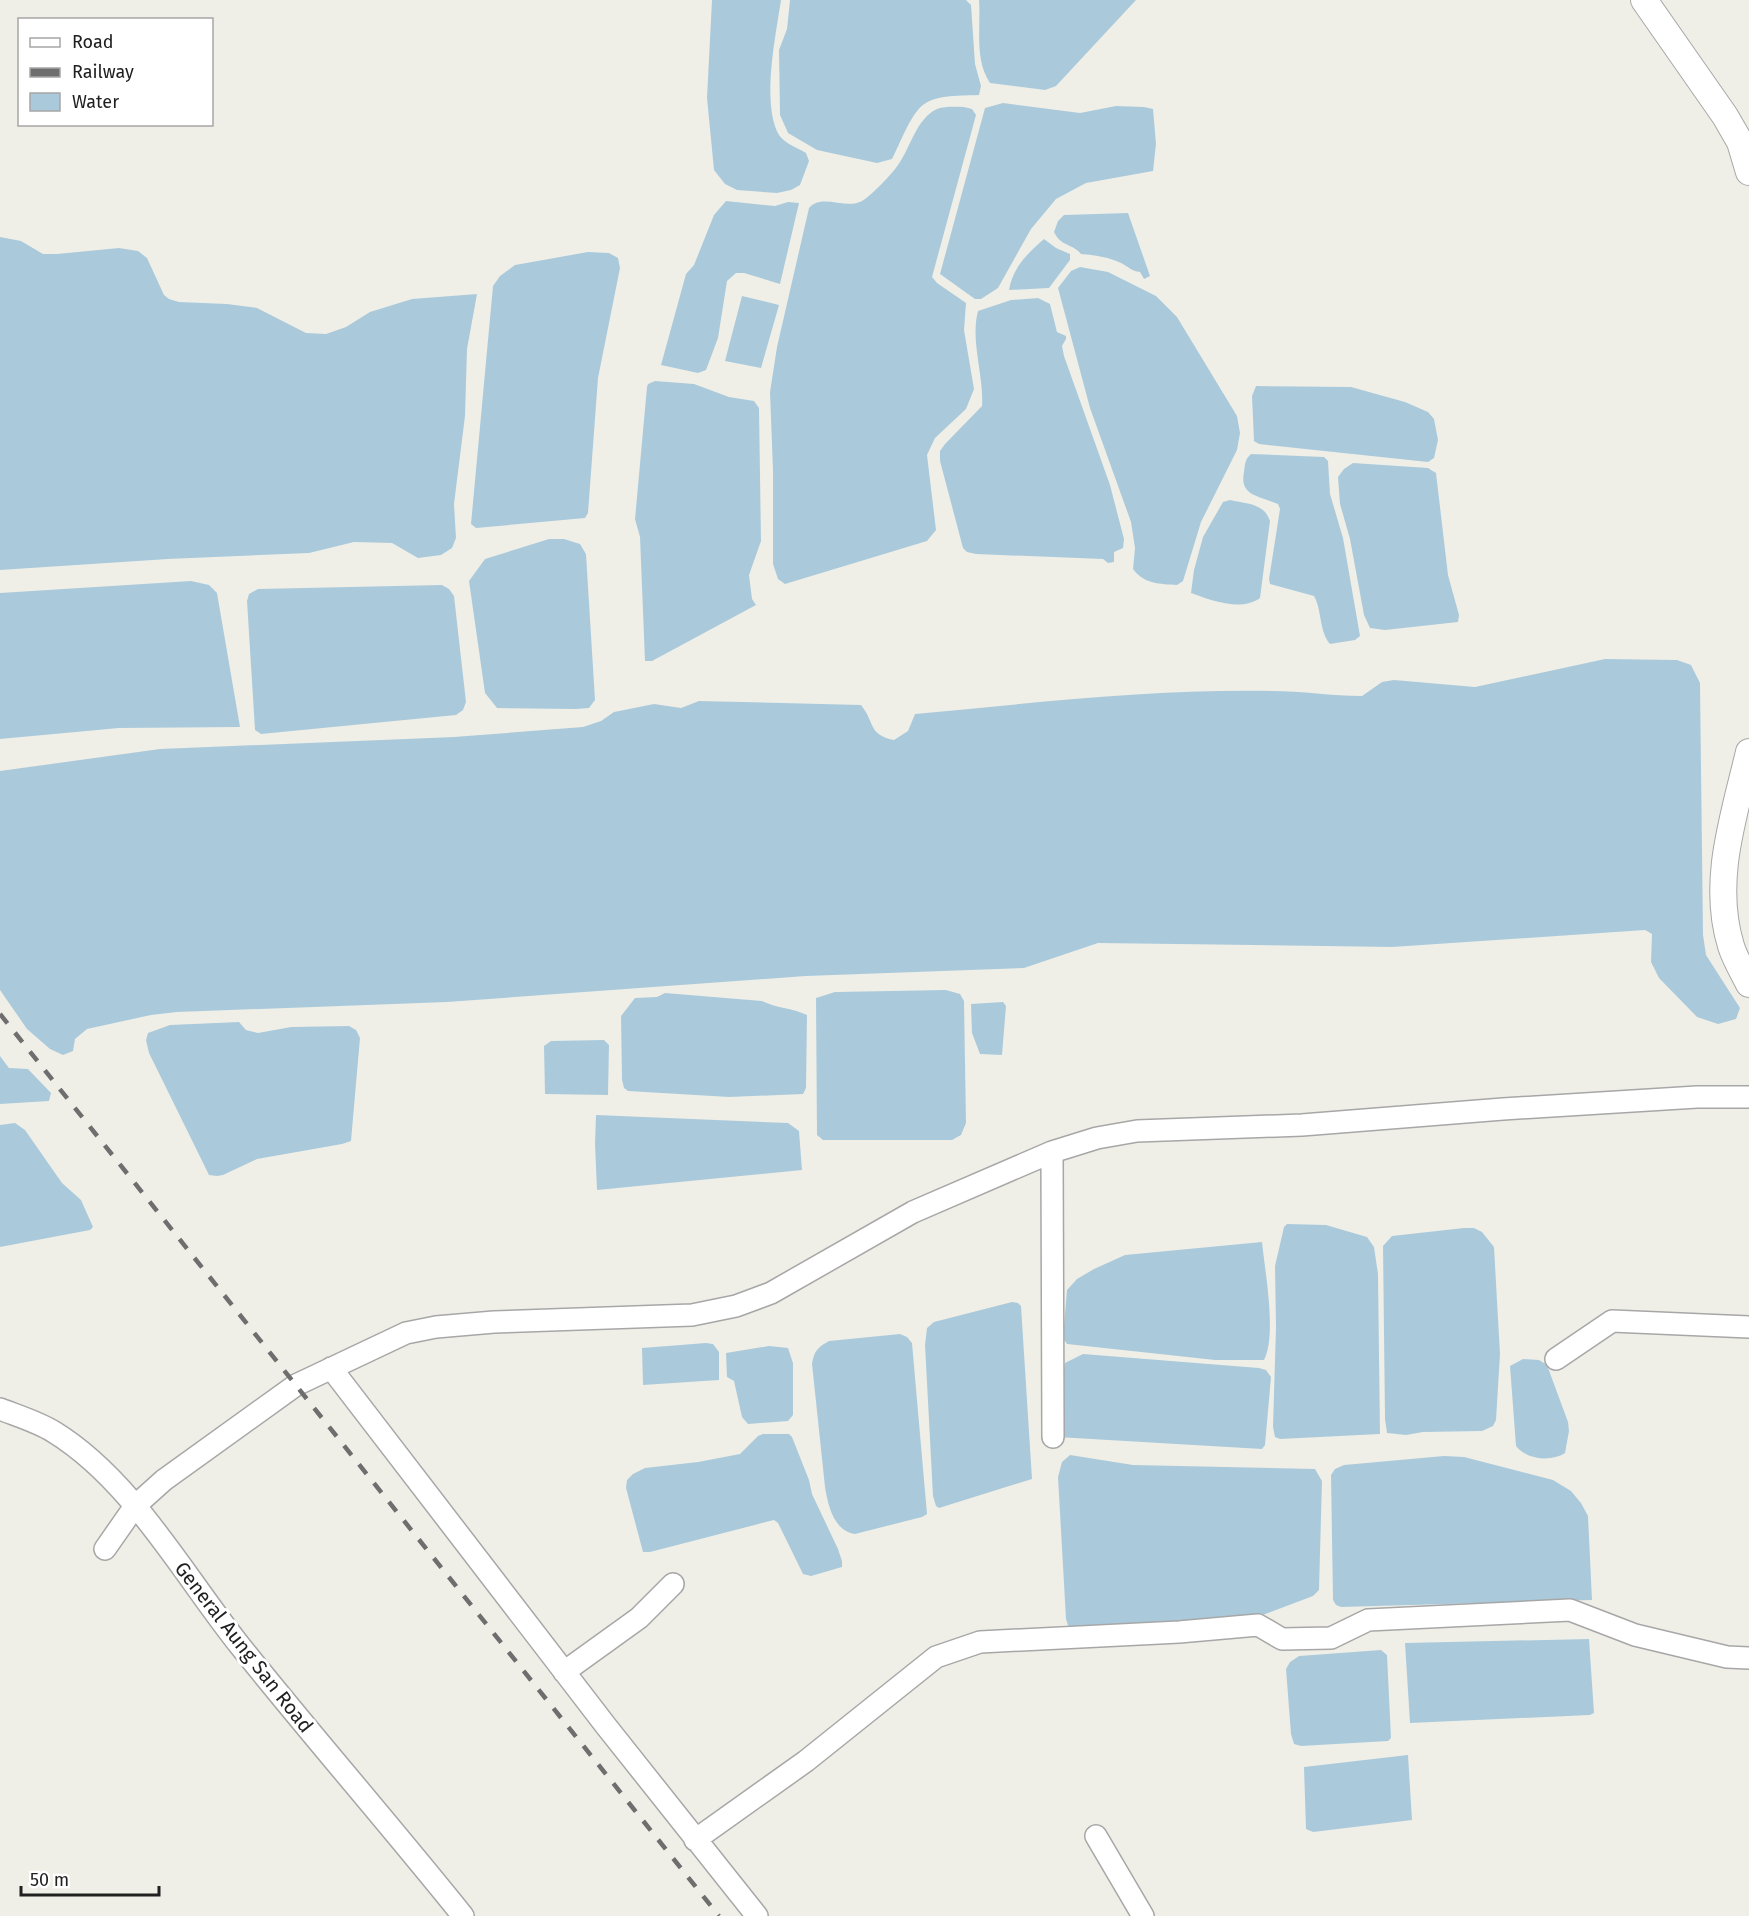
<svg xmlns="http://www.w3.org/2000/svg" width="1749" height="1916" viewBox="0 0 1749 1916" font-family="'Fira Sans',sans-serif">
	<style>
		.water { fill: #aacadc }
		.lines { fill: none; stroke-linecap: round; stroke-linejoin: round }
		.minor-casing { stroke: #a7a7a7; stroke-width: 24 }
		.tertiary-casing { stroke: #a7a7a7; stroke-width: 28 }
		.minor { stroke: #fff; stroke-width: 21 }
		.tertiary { stroke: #fff; stroke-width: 26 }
		.rail { stroke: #6e6e6e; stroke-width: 4.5; stroke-dasharray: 12 12; stroke-linecap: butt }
		.labels { text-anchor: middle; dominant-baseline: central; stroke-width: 6; stroke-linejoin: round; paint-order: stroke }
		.street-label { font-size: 20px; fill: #202020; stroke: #fff }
	</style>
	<rect width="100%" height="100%" fill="#f0efe7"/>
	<path class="water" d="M712,0H781C776,34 761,104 779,135C784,143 798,148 806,153L809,161L800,185L791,190L777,193L737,190L725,184L714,170L707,98Z
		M790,0H966L971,5L975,64L981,86L979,95C962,96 937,94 923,105C910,115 900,144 892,159L877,163L817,150L788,133L780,115L779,50L787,29Z
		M979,0H1136L1056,86L1045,90L990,83C974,59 981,28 979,0Z
		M1003,103L1080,113L1116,106L1144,107L1153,109L1156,144L1153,171L1086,183L1056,199L1031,229L998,288L981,299H975L940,274L985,108Z
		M964,107L972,109L976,115L932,277L937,283L966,303L964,330L974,389L966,409L935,438L927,455L936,530L927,541L785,584L778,579L773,564V471L770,392L777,347L809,208C822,193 846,210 862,201C872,195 891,175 898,165C911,147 916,119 937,109C945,106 956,107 964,107Z
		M726,201L775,206L788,202L799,203L780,284L744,273H736L727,281L718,338L706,370L698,373L661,365L686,274L694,265L714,215Z
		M1128,213L1150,276L1144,279L1140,272C1131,271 1129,267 1121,263C1109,257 1094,255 1081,254C1072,243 1061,247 1054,232L1058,221L1064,215Z
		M0,237L21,241L43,254H57L119,248L138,251L147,258L164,295L169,299L179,302L227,304L257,308L306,333L326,334L346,327L370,312L412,299L477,294L467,349L465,416L454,504L456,538L452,548L441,555L418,558L392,543L354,542L309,553L168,559L0,570Z
		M1044,239L1056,248L1070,254V260L1049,288L1009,290C1013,267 1027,254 1044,239Z
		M588,252L609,253L618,258L620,268L598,378L588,513L585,518L476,528L471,524L493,286L500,276L515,265Z
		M1080,267L1108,272L1156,296L1177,317L1237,416L1240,433L1237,450L1201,522L1183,581L1177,585C1160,584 1144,584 1133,569L1135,548L1131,522L1090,408L1058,288L1071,271Z
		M742,296L779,305L761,368L725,361Z
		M1038,298L1050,304L1057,332L1066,336V339L1062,346L1064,356L1110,485L1124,539L1123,548L1114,552V562L1108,563L1103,559L976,554L967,552L963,548L940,461V451L945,444L982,406C984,375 970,341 978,311L1011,300Z
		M655,381L694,384L729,397L754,401L759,408L761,541L749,575L752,599L756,605L652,661H645L640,537L635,519L647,387L648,384Z
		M1256,386L1351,387L1405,402L1428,412L1434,419L1438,440L1434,458L1428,462L1259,444L1254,441L1252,396Z
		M1251,454L1324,457L1328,461L1330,494L1343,538L1360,636L1355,640L1330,644C1319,631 1322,610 1314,596L1270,584L1269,579L1280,509L1278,504C1259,496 1239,496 1244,472C1245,464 1245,459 1251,454Z
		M1353,463L1428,468L1436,473L1448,575L1459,615L1458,622L1385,630L1370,628L1364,615L1350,539L1340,504L1338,477L1344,469Z
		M1230,500C1247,504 1264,503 1270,521L1260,598C1241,612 1210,600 1191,593L1194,570L1203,537L1223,502Z
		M549,539H564L580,544L586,554L595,700L589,708L576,709L497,708L485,693L469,581L485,559Z
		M191,581L209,585L217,593L240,727L119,728L0,739V593Z
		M442,585L449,589L454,596L466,702L463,710L456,715L261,734L255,730L247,601L249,594L258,589Z
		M1605,659L1677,660L1691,665L1700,683L1703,935L1706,955L1740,1008L1736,1019L1718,1024L1697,1017L1659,978L1651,962L1652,934L1645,930L1392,947L1098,943L1024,968L806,976L447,1002L177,1012L151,1015L87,1029L75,1039L73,1051L63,1055L50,1049L27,1029L0,990V771L160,749L454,737L583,727L601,721L614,712L654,704L681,708L699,701L861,705C875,722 868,735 894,740L908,731L915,714C1033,703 1152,689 1271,691C1302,691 1332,696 1362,696L1382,682L1394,680L1475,687Z
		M946,990L960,994L964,1001L966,1123L961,1135L952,1140H823L817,1135L816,998L835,992Z
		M665,993L762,1001C776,1008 792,1008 807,1015L806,1088L803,1094L729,1097L628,1091L624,1088L622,1080L621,1016L635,998L657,997Z
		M1003,1002L1006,1006L1002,1055L980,1054L972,1033L971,1004Z
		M239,1022L246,1030L258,1033L291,1027L349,1026L356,1030L360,1038L351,1141L342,1144L257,1159L223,1175L217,1176L209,1175L149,1053L146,1040L148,1033L170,1025Z
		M604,1040L609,1045L608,1095L545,1094L544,1046L551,1041Z
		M0,1056L9,1068L28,1069L51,1093L49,1101L0,1104Z
		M596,1115L788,1123L799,1131L802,1170L597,1190L595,1144Z
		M15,1123L25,1130L62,1183L81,1200L93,1227L90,1230L0,1247V1125Z
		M1287,1224L1326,1225L1367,1237L1374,1247L1378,1274L1380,1434L1280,1439L1275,1437L1273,1427L1276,1327L1275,1266L1284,1227Z
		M1464,1228H1474L1482,1232L1494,1247L1500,1354L1496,1420L1493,1426L1482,1431L1423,1432L1406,1435L1387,1433L1385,1419L1383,1246L1392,1236Z
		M1262,1242C1265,1272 1277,1335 1264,1360H1215L1067,1344L1063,1338L1067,1290L1077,1279L1094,1269L1125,1255Z
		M1012,1302L1018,1303L1021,1306L1032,1479L939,1508L936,1506L933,1496L925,1345L927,1328L934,1322Z
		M900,1334L907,1337L912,1343L927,1514L922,1517L855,1534C834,1531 828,1506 825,1487L812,1364C814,1351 818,1347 829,1341Z
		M706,1343L713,1344L719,1352V1380L643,1385L642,1348Z
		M769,1346L788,1348L793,1363V1415L788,1421L748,1424L742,1417L734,1381L727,1377L726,1353Z
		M1083,1354L1259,1368L1266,1370L1271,1377L1265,1445L1262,1449L1057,1437L1055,1434L1065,1363Z
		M1523,1359L1539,1360L1547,1365L1568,1422L1569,1431L1565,1453C1551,1462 1527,1460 1516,1446L1510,1366Z
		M763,1434H789L792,1437L809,1480L812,1494L838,1549L842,1561V1567L811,1576L803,1574L778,1523L774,1520L650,1552H643L626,1488L627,1480L633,1474L645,1468L698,1462L740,1454L758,1436Z
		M1070,1455L1133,1465L1315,1469L1322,1481L1319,1590L1313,1596L1242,1623L1069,1628L1066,1619L1058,1477L1062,1462Z
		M1444,1456L1464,1457L1553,1480L1571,1491L1581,1503L1588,1516L1592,1600L1341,1607L1336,1605L1333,1600L1331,1475L1335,1469L1344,1465Z
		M1589,1639L1594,1713L1590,1715L1410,1723L1405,1643Z
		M1381,1650L1387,1655L1391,1738L1388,1741L1301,1746L1294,1744L1291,1734L1286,1669L1290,1662L1299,1656Z
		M1408,1755L1412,1820L1313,1832L1306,1829L1304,1767Z"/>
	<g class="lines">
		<g class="minor-casing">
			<path id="minor" d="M1052,1152L1053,1437
				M1556,1359L1612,1321L1749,1327
				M331,1368L606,1726L757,1916
				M0,1409C18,1416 38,1422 54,1432C132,1480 184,1576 241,1647C313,1737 390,1825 463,1916
				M105,1549L135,1506L164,1480L296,1385L406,1333L436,1327L494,1322L692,1315L736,1306L771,1293L913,1212L1052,1152L1097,1138L1137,1131L1302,1125L1503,1109L1697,1097H1749
				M564,1672L639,1618L673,1584
				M1096,1836L1143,1916
				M695,1840L806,1761L936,1657L980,1642L1179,1632L1258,1625L1282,1639L1331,1638L1368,1620L1570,1610L1635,1635L1727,1657L1749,1658"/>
		</g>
		<g class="tertiary-casing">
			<path id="tertiary" d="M1644,0L1725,116L1740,142L1749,172
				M1749,752C1734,816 1711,881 1731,946C1735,959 1743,972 1749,984"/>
		</g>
		<use href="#minor" class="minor"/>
		<use href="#tertiary" class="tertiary"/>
		<path class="rail" d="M0,1014L719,1916"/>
	</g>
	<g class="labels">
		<g class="street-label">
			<text transform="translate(244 1647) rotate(52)">General Aung San Road</text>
		</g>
	</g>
	<rect x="18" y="18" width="195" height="108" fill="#ffffff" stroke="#a6a6a6" stroke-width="1.5"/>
	<rect x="30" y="38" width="30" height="9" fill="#ffffff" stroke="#a6a6a6" stroke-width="1.5"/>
	<text x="72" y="48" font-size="18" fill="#202020">Road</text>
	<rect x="30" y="68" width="30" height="9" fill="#6e6e6e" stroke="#a6a6a6" stroke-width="1.5"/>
	<text x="72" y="78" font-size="18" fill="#202020">Railway</text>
	<rect x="30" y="93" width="30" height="18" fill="#aacadc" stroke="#a6a6a6" stroke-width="1.5"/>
	<text x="72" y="108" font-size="18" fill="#202020">Water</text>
	<path d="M21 1886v9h138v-9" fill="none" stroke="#202020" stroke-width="3"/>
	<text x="30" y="1886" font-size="18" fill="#202020" stroke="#ffffff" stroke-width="4.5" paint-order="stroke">50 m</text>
</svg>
